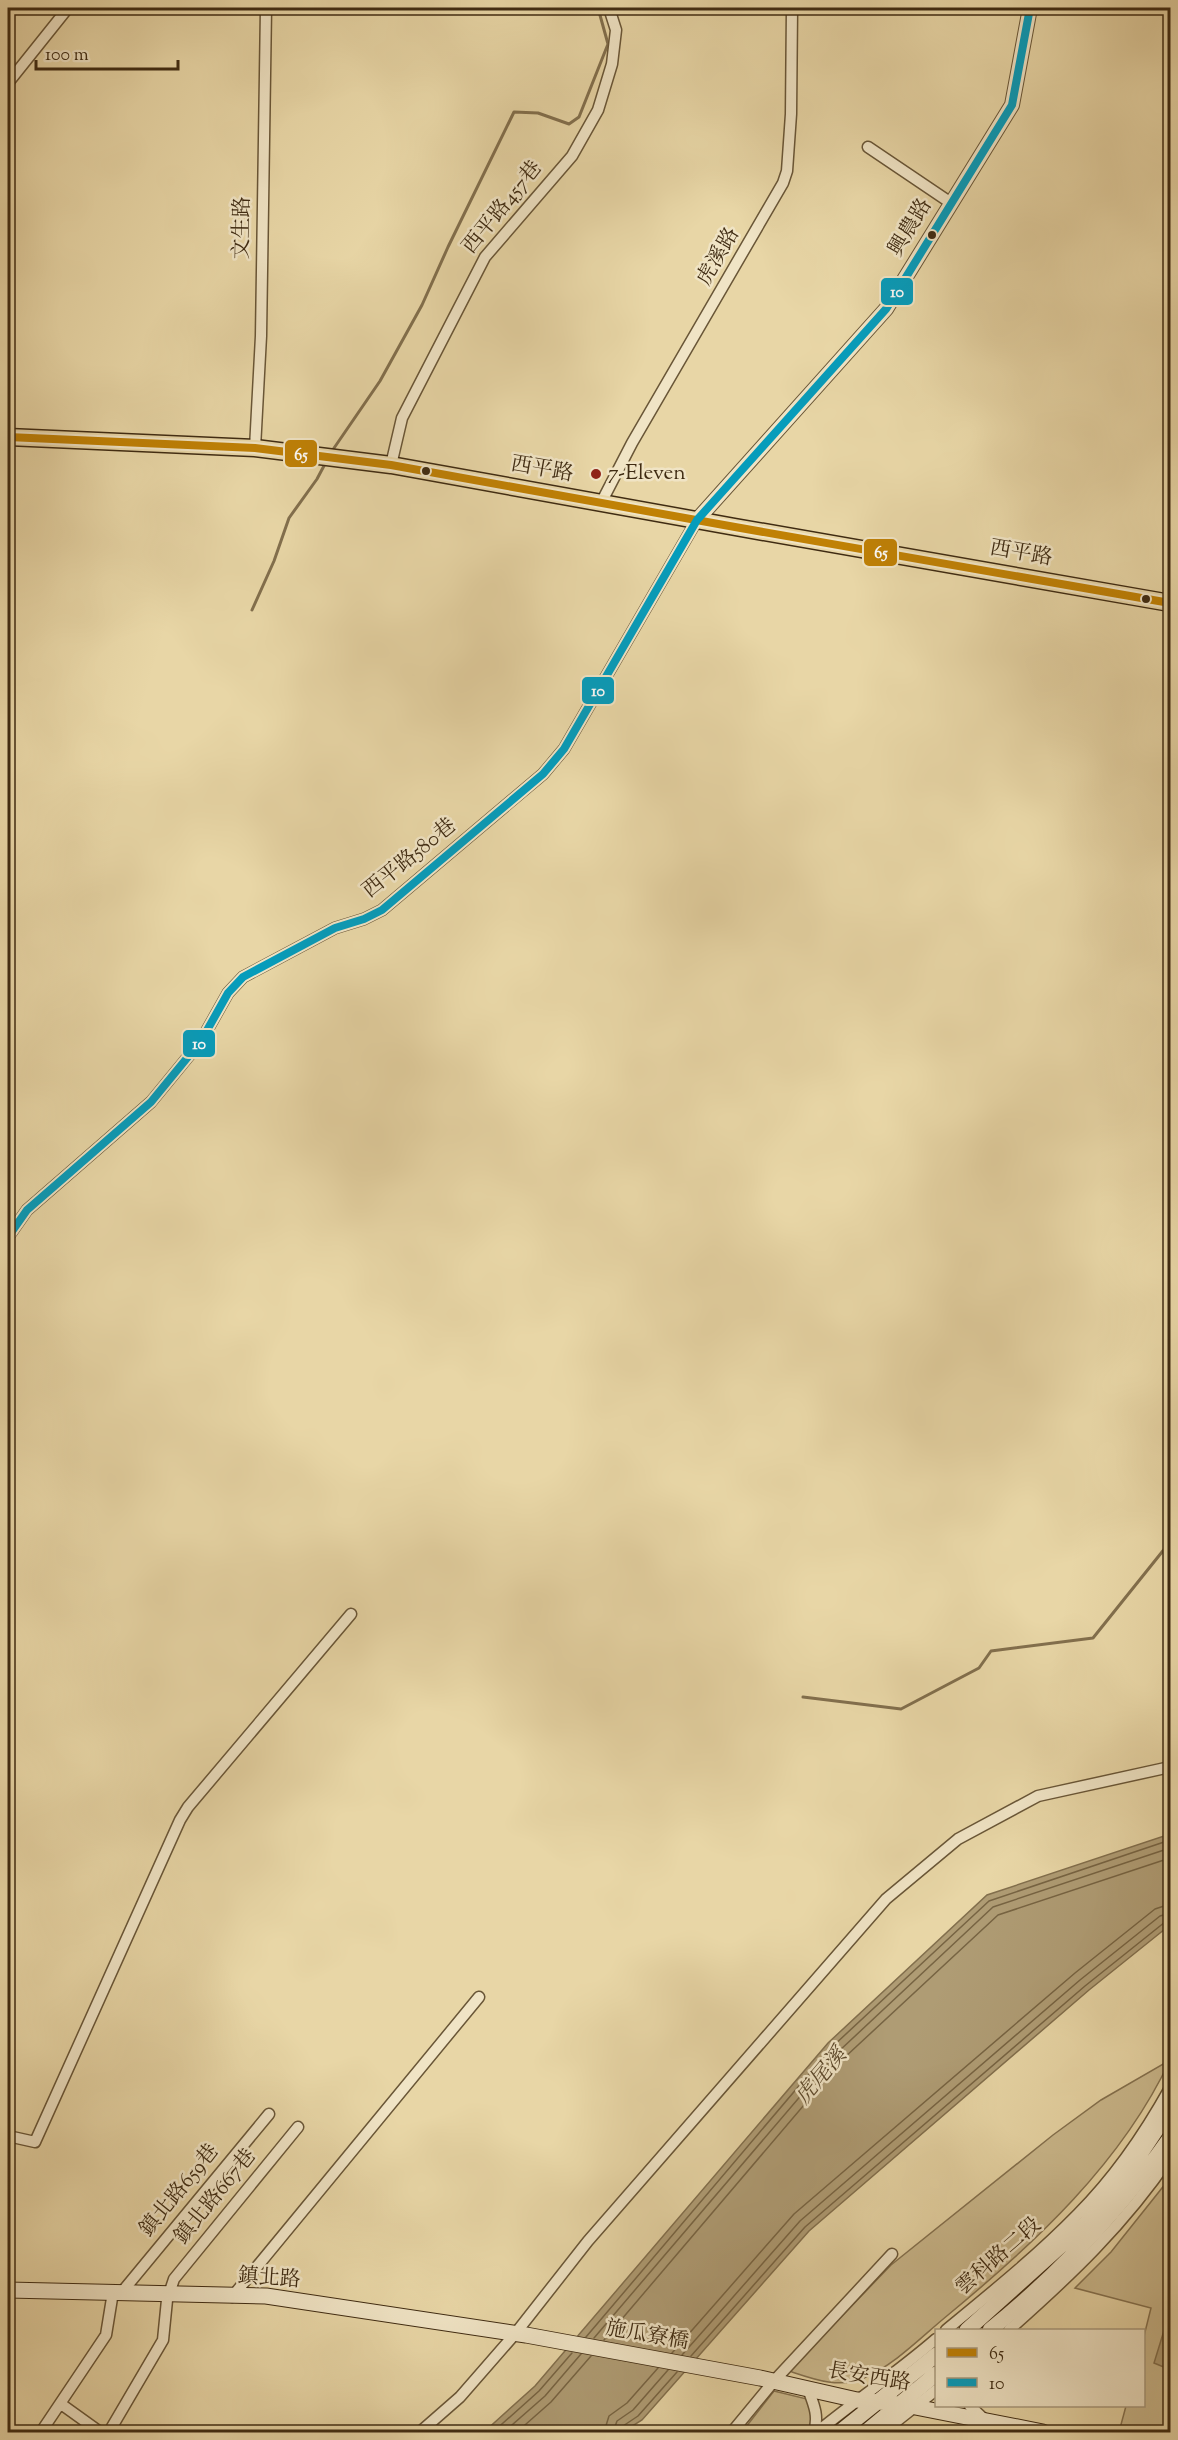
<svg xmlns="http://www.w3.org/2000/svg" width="1178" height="2440" viewBox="0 0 1178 2440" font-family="'Sorts Mill Goudy','Noto Serif TC',serif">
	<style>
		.green { fill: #cbb98d; stroke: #857250; stroke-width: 1.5 }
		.water { fill: #af9c74; stroke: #826f4d; stroke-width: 1.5 }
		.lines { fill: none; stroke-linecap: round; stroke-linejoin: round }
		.shore { stroke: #776443; stroke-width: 1.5 }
		.stream { stroke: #826f4d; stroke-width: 3 }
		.minor-casing { stroke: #695637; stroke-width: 13 }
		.tertiary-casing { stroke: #695637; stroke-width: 16 }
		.secondary-casing { stroke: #3f2b12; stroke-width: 17 }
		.primary-casing { stroke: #3f2b12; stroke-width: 19 }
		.minor { stroke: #f0e4c5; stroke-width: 10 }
		.tertiary { stroke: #f0e4c5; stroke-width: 14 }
		.secondary { stroke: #f0e4c5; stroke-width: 15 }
		.primary { stroke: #e8d6a6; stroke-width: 16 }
		.bus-1-casing { stroke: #f0e4c5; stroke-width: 12 }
		.bus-2-casing { stroke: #f0e4c5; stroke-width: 12 }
		.bus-1 { stroke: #c08105; stroke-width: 8 }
		.bus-2 { stroke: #069cbb; stroke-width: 8 }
		.bus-dot { fill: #3f2b12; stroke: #f0e4c5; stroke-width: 2 }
		.poi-dot { fill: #8f2418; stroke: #f0e4c5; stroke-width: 2 }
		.labels { text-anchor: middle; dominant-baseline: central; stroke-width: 5; stroke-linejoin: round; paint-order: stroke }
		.street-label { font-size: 21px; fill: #3f2b12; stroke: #f0e4c5 }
		.poi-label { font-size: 21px; fill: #3f2b12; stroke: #f0e4c5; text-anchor: start }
		.water-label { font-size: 22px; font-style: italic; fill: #5b472a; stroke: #f0e4c5 }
		.line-badge { stroke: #f0e4c5; stroke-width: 2 }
		.badge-label { font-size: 16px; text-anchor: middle; font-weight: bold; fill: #fff }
	</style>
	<rect width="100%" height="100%" fill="#e8d6a6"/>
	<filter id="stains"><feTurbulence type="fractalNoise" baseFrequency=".00333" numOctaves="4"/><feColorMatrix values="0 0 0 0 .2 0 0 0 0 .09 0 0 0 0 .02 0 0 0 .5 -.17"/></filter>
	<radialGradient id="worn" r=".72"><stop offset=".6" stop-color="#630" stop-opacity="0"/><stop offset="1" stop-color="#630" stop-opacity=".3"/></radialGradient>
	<path class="green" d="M1170,2060C1122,2163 1034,2244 948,2315C921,2337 896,2364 864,2378C839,2389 813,2379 789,2371L891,2265L1053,2135L1101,2100Z
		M1170,2178V2432H1119L1126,2406H1144V2336L1151,2308L1075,2288L1111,2252Z
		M774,2391L807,2399L812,2419L808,2432H742Z"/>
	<path class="water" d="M1170,1834V1925L1089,1990L809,2231L642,2420L623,2432H484L535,2386L828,2043L987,1895Z
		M1170,2311V2367L1166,2368L1154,2363Z"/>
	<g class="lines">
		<path class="shore" d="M586,2337L832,2047L989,1901L1170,1840
			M594,2338L838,2052L993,1907L1170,1848
			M604,2340L844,2058L998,1915L1170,1858
			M672,2353L794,2214L1075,1973L1155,1909L1170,1904
			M682,2355L800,2221L1080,1980L1160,1916L1170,1913
			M691,2356L805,2227L1085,1986L1165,1922L1170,1921
			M493,2432L539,2391L572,2353
			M504,2432L545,2396L581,2354
			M517,2432L551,2402L591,2356
			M604,2432L609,2416L627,2403L658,2368
			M613,2432L617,2421L633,2410L668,2370
			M621,2432L623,2426L638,2416L677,2372"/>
		<path class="stream" d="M332,451L380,381L422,305L448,247L514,112L538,113L569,124L579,117L608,44L598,8
			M252,610L274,561L289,518L317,479L326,462
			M803,1697L901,1709L979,1668L991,1651L1093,1638L1170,1542"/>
		<g class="minor-casing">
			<path id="minor" d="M8,83L68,8
				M868,147L951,203
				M255,448L261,336L266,8
				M391,465L402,418L485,257L572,156L598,110L612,64L616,30L609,8
				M601,503L632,443L783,183L787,171L791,114L792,8
				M8,1237L27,1210L151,1102L201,1041L228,993L243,977L335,928L364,919L382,910L543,774L564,749L697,520
				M8,2136L35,2142L180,1820L188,1807L351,1614
				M122,2292L269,2114
				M232,2297L479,1997
				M946,2330C991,2293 1037,2256 1078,2214C1114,2178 1145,2133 1170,2088
				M1009,2330C1070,2276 1124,2225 1170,2157
				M808,2389C814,2405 819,2416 814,2432
				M61,2404L100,2432
				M970,2406L986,2421
				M41,2432L106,2335L113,2292
				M109,2432L163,2340L167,2300L174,2279L298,2127
				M420,2432L460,2397L515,2334L588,2241L886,1899L958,1839L1038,1796L1170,1767
				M732,2432L774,2381L892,2254
				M817,2432C856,2400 898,2372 936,2339
				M883,2432L936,2390"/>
		</g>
		<g class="tertiary-casing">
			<path id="tertiary" d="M697,520L886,309L1012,105L1030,8"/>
		</g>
		<g class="secondary-casing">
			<path id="secondary" d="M8,2290L266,2296L526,2335L760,2378L857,2400L900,2404L1043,2432
				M967,2330L1086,2223L1124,2178L1170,2109
				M990,2330C1059,2274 1119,2211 1170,2138
				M840,2432L936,2355
				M866,2432L936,2374"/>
		</g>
		<g class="primary-casing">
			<path id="primary" d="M8,437L255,448L391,465L735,527L1170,603"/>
		</g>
		<use href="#minor" class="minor"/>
		<use href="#tertiary" class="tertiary"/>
		<use href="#secondary" class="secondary"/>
		<use href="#primary" class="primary"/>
		<g class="bus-1-casing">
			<path id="bus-1" d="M8,437L255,448L391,465L735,527L1170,603"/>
		</g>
		<g class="bus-2-casing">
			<path id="bus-2" d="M8,1237L27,1210L151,1102L201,1041L228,993L243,977L335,928L364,919L382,910L543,774L564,749L697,520L886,309L903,282L1012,105L1030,8"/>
		</g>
		<use href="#bus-1" class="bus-1"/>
		<use href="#bus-2" class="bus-2"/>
	</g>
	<g class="bus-dot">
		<circle cx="932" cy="235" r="5"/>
		<circle cx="426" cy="471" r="5"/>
		<circle cx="1146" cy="599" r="5"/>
	</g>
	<circle class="poi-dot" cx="596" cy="474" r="6"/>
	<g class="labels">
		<g class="street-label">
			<text transform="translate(503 208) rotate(-51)">西平路457巷</text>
			<text transform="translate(243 228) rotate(-89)">文生路</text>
			<text transform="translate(911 228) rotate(-59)">興農路</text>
			<text transform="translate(719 257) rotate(-60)">虎溪路</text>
			<text transform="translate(542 470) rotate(10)">西平路</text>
			<text transform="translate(1021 554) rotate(10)">西平路</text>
			<text transform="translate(410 859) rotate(-39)">西平路580巷</text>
			<text transform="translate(180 2191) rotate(-51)">鎮北路659巷</text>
			<text transform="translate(216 2197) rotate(-51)">鎮北路667巷</text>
			<text transform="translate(999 2257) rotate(-41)">雲科路二段</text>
			<text transform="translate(269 2279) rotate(4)">鎮北路</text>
			<text transform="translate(647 2336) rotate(10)">施瓜寮橋</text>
			<text transform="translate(869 2378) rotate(9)">長安西路</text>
		</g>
		<g class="poi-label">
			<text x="608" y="474">7-Eleven</text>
		</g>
		<g class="water-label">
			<text transform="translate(822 2077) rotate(-50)">虎尾溪</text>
		</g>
	</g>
	<g class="line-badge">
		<rect x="880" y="277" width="34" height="29" rx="6" fill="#069cbb"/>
		<rect x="284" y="439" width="34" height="29" rx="6" fill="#c08105"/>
		<rect x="863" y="538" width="35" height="29" rx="6" fill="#c08105"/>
		<rect x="581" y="676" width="34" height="29" rx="6" fill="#069cbb"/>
		<rect x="182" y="1029" width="34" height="29" rx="6" fill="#069cbb"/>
	</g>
	<g class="badge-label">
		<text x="897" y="297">10</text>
		<text x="301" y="460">65</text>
		<text x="881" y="558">65</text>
		<text x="598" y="696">10</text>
		<text x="199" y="1049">10</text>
	</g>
	<rect width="1178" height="2440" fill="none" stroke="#e8d6a6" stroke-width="30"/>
	<rect x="9" y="9" width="1160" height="2422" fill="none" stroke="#3f2b12" stroke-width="3"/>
	<rect x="15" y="15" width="1148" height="2410" fill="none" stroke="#3f2b12" stroke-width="1.5"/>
	<rect x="935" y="2329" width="210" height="78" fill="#f0e4c5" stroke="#a99a7d" stroke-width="1.5"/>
	<rect x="947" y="2348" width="30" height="9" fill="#c08105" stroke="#a99a7d" stroke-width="1.5"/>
	<text x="989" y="2359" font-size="18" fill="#3f2b12">65</text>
	<rect x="947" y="2378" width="30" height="9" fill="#069cbb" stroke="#a99a7d" stroke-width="1.5"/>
	<text x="989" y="2389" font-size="18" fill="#3f2b12">10</text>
	<path d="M36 60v9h142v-9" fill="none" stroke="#3f2b12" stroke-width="3"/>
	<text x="45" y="60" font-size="18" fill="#3f2b12" stroke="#f0e4c5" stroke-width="4.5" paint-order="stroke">100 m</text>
	<rect width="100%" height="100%" filter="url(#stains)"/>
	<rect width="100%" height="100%" fill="url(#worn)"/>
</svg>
